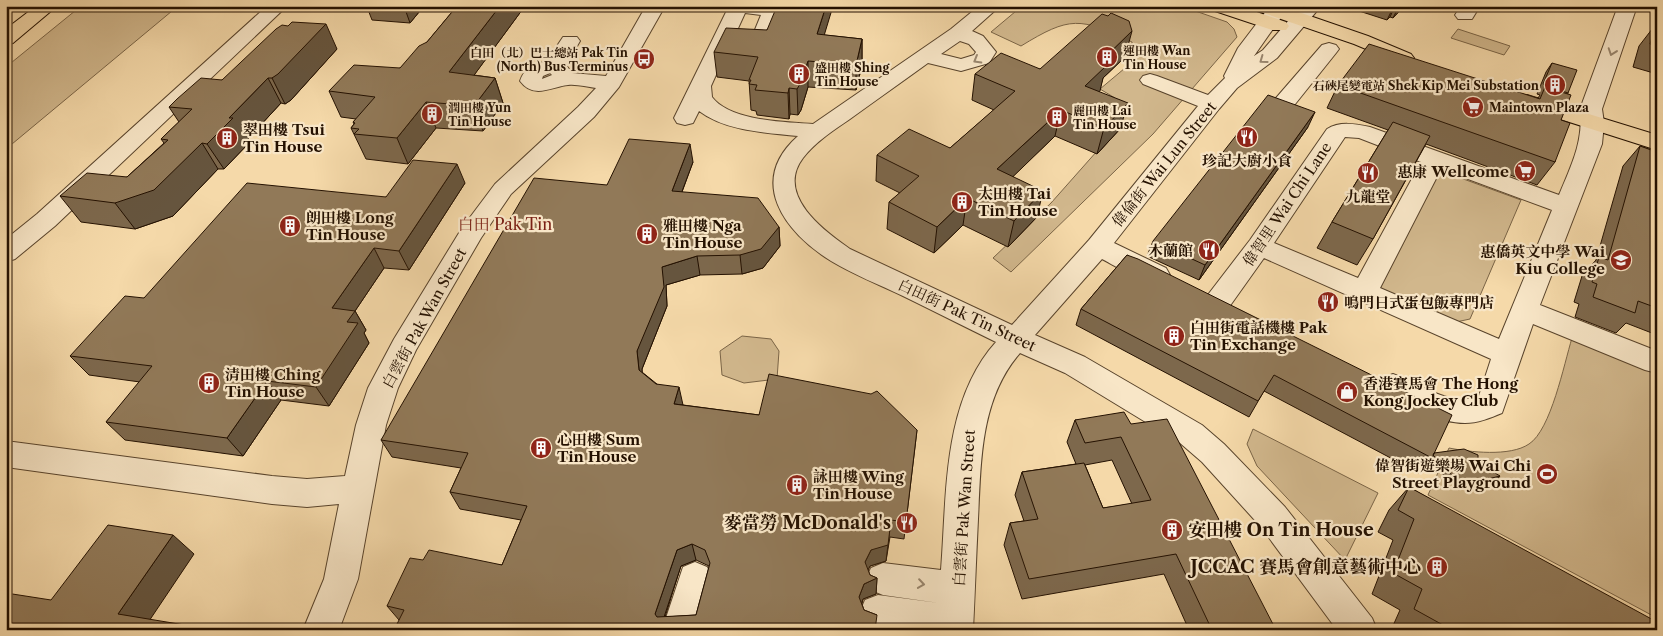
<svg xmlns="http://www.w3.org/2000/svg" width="1663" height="636" viewBox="0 0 1663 636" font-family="'Libre Caslon Text','Noto Serif TC',serif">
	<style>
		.green { fill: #d1b78c; stroke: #7a6446 }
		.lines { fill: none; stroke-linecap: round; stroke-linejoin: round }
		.minor-tunnel { stroke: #d6bb90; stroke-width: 32; stroke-dasharray: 32 16; stroke-linecap: butt }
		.minor-casing { stroke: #58432b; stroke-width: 2 }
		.major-casing { stroke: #241101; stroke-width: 2 }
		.minor { fill: #f8e6c7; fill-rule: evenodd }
		.major { fill: #f5d9a9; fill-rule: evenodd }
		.wall { fill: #7d684c; stroke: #241101; fill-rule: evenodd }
		.shaded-wall { fill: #66553e; stroke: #241101 }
		.building { fill: #917958; stroke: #241101; fill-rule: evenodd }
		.oneway { stroke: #99866e }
		.labels { text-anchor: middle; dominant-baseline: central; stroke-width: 4.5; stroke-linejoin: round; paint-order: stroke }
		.far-poi-label { font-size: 12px; font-weight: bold; fill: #241101; stroke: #f8e6c7; text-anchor: start }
		.poi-label { font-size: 15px; font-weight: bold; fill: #241101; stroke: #f8e6c7; text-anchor: start }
		.street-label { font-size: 15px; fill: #241101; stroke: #f8e6c7 }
		.neighbourhood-label { font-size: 16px; fill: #7a1f14; stroke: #f8e6c7 }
		.near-poi-label { font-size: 18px; font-weight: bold; fill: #241101; stroke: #f8e6c7; text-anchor: end }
	</style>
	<rect width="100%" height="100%" fill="#f5d9a9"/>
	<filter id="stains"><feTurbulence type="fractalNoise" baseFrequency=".004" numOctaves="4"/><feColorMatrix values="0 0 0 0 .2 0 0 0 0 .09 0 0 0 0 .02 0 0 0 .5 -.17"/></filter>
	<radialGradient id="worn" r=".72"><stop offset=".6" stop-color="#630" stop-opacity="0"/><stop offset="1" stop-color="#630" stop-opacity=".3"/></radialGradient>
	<path class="green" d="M81,6H178L6,149V67Z
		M1022,6H1181L1227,22L1234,29L1237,37L1153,134L1011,272L993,258L1051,203L1121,124L1104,113L1115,98L1100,89L1131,63L1132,42C1080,17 1070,16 1021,46L991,32Z
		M1458,29L1510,46L1504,55L1451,38Z
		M1436,169L1521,200L1470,319L1456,322L1375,287Z
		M742,336L771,339L779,351L777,379L744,383L722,375L720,351Z
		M1572,338L1657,374V618L1428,495L1449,448C1469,452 1510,457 1529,444C1551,430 1564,364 1572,338Z
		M1253,429L1378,493L1345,560L1257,466L1247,444Z"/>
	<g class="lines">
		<path class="minor-tunnel" d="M664,630L676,586L713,591"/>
		<g class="minor-casing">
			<path id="minor" d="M267,6H287L55,226L15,259L6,262V239L37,214Z
				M646,6H665L619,87L594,117L511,194L481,238L416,350L398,388L386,425L358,579L339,630H303L324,579L339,504L307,507L272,504L6,467V441L272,476L307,479L345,476L356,425L368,388L394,339L462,228L495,184L578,107L596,88C587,87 577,84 568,85C553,86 534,100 520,81C525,67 533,65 547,61L563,37H577L580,41L566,65L572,73L606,76ZM550,73L552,75L542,79L543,76Z
				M729,6H780L783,10L766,47L759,49L729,46L711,86L712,97C730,121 785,122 813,124L951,29L979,6H1000L972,31L983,36L996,52L989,63L961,71L928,63C902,82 876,100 850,119C834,130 815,142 803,158C775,195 824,231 850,249L1012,325L1089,240L1198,106L1143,84L1140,80L1143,76L1150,74L1157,76L1208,95L1225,78L1224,76L1238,48L1270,6H1289L1254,56L1263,50L1301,6H1321L1277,58L1237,88L1219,109L1114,243L1166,268L1170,275L1166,282C1146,288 1120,268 1102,259L1035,335L1085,357L1202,425L1224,444L1285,507L1372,618L1377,630H1337L1261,527L1202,462L1180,443L1065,373L1020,353C980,399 981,461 978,519C976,556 975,593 973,630H883L865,624L860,612L865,600L878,595L939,603L883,595L871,590L866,579L871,568L883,563L941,570C947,495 942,402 996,342C965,327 934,311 903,296C880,285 854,275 831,261C784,232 747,181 798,136C767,133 725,131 699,111L693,123L685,125L677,123L674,118ZM745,13L761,15L752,37H734ZM960,41L969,44L976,52L974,55L961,59L941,54Z
				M1461,6H1480L1472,19H1458L1455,15Z
				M1618,6H1637L1602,109L1604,123L1602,144L1540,305L1657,351V373L1645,370L1533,324L1502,413C1490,418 1478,423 1465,423C1443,423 1389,406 1378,386L1383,378L1393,374C1420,383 1449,408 1479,396L1491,359L1264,258L1227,310L1217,313L1207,310L1203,303L1207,296L1250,240L1327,129C1340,121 1355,124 1370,127L1559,195C1571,166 1584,141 1580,109ZM1345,137L1359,138L1421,162L1358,278L1274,243ZM1441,169L1552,210L1499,339L1380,288Z
				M1329,43L1336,45L1339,49L1336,53L1292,108L1284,109L1276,108L1273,103L1276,98L1322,45Z
				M695,562L707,567L712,578L698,630H662L683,567Z"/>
		</g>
		<g class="major-casing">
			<path id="major" d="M36,6H57L13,43L6,45V29Z
				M1210,6H1239L1286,22L1289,26L1286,30H1272L1212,10Z
				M1253,6H1281L1368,36L1411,54L1414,58L1411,62L1404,64L1397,62L1354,44L1255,10Z
				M1527,95L1657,135V150L1519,106L1516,101L1519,96Z"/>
		</g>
		<use href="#minor" class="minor"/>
		<use href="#major" class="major"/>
	</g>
	<path class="wall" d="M362,6H424L410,23L372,20L367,7H362Z
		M457,6H525L474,75L495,78L503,103L483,131L436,128L408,164L366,159L351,128L354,124L353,122L356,119L341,117L329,91L400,68L427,42Z
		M843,6H876V8Z
		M1357,6H1404L1393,18L1390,17L1387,20L1356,10Z
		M1522,6H1582L1581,8L1536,10Z
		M1656,24H1657V74L1633,67L1639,46Z
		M767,30L824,35L862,39V65L856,90L808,87L801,110L798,115L790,114L789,119L757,115L756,111L751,110L749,81L717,77L714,52Z
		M337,49L291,100L285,104L281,103L246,141L248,144L224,169H218L173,216L135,229L81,222L60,196L127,177L164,143L161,139L179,122L169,107L222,80Z
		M1125,57L1103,78L1099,92L1120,129L1097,154L1055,136L1013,176L1037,217L1008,247L963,225L934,253L887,229L889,202L900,193L876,181L877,155L950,148L994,110L972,100L975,74L1040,69Z
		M1552,63L1568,93L1561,120L1555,162L1537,185L1426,144L1373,239L1357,265L1317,248L1332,222L1388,130L1327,108L1338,85L1538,98L1540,95L1537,94L1546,72Z
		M1308,127L1199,280L1147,256L1153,241Z
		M1640,146L1657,152V335L1626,323L1616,333L1575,317L1579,304L1574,302L1582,276L1596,260L1623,166Z
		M693,162L682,192L779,227L780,246L763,268L742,274L700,275L666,285L667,306L642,369V372L683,405L759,415L917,430L904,539L890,537L886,561L870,566L868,570L870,575L877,578L876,594L863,599L862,604L864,610L877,615L399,620L387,606L423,560L502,565L521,520L460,509L450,492L461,468L392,457L381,440L607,185ZM696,560L709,566V567L696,615L665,617L681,566Z
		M465,183L409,270L384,268L355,311L366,330L364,333L369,343L329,406L281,400L243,456L125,440L106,422L140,382L89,375L70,356L144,298L386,197Z
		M1127,255L1434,453L1478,463L1496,481L1463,489L1451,483L1430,460L1419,473L1264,391L1249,417L1076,325L1081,309Z
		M1075,420L1131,424L1276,630H1189L1164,574L1022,599L1004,545L1010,523L1024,521L1015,495L1022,472L1076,464L1067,442ZM1112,460L1132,504L1103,508L1085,465Z
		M1409,487L1657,630H1394L1392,628L1400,610L1372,594L1393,540L1378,532L1389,510Z"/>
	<path class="shaded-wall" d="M6,6H18L6,13Z
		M404,6H424L410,23Z
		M500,6H525L458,97L449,72Z
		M826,6H833L817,59V34Z
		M1394,6H1395L1390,17L1387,20Z
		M1399,6H1404L1393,18Z
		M326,24L337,49L291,100L285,104L272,78Z
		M1132,31L1125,57L1103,78L1100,91L1079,112L1085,86L1099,63Z
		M862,39V65L856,90V65Z
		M808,61V87L801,110L798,115L797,89Z
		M268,78L281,103L246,141L248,144L224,169L207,144L229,118Z
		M495,78L503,103L483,131L474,106Z
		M789,88L790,114L789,119L788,93Z
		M426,102L436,128L408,164L397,138Z
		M1128,103L1120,129L1097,154L1104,128Z
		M1061,110L1055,136L993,196L997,169Z
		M1315,112L1308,127L1199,280L1205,265Z
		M202,143L218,169L173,216L135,229L115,203Z
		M690,144L693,162L675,210L672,191Z
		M457,164L465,183L409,270L399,251Z
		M1043,191L1037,217L1008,247L1014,221Z
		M967,198L963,225L934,253L937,227Z
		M779,227L780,246L763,268L742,274L740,255Z
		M374,248L384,268L355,311L366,330L364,333L369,343L329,406L316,387L332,308Z
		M697,256L700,275L666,285L667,306L642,369L643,388L639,370L637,351L662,267Z
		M267,381L281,400L243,456L227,438Z
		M679,387L683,405L674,404Z
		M1500,476L1496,481L1463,489L1468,484Z
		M891,520L886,561L870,566L864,578L865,562L871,550Z
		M173,535L194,554L143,630L118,614Z
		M692,544L696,560L681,566L660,629L655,614L677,550Z
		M877,578L876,594L863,599L858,613L859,597L864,584Z
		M197,627L201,630H195Z"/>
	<path class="building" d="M457,6H500L449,72L495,78L474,106L426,102L397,138L354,134L359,129L351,128L355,123L353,122L375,97L329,91L354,65L400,68L419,46L427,42Z
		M777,6H826L817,34L862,39L856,65L808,61L800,84L797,89L789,88L788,93L755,90L757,85L749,84L751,80H749L758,57L714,52L726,28L767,30Z
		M1111,13L1129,21L1132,31L1099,63L1106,66L1085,86L1128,103L1104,128L1061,110L997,169L1043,191L1014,221L967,198L937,227L889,202L919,176L877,155L909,129L950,148L1015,91L975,74L1001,53L1040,69L1102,14L1108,16Z
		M292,22L326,24L278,74L272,78H268L229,118H233L207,144L202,143L154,190L115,203L60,196L87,173L127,177L168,140L161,139L192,109L169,107L177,99L201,78L222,80L276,29L282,25L288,26Z
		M1656,24H1657V46L1650,44Z
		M1369,44L1540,99L1545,87L1571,95L1561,120L1570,123L1555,162L1338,85Z
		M1552,63L1577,70L1568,93L1543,84Z
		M1268,95L1315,112L1205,265L1153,241Z
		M1393,122L1430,136L1373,239L1332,222Z
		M629,139L690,144L672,191L758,198L779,227L761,249L740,255L697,256L662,267L664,287L637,351L639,370L656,384L679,387L674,404L759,415L769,374L871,394L877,391L917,430L906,522L891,520L888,545L871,550L865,562L870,575L877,578L864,584L859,597L864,610L877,615L875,630H394L404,610L387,606L410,558L423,560L429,550L502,565L527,506L450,492L468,453L381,440L534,178L607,185ZM692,544L705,550L710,563L696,615L657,617L655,614L677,550Z
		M1640,146L1657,152V308L1638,301L1635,313L1593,297L1597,284L1592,282L1599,257L1608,260Z
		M413,160L457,164L399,251L374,248L332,308L355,311L347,322L358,323L316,387L267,381L227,438L106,422L152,366L70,356L125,296L144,298L247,183L386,197Z
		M1127,255L1138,259L1452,415L1432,458L1274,375L1258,401L1081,309Z
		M1124,412L1131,424L1167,419L1276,630H1212L1176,554L1029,579L1010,523L1038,519L1022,472L1084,463L1103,508L1151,500L1121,437L1085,443L1075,420Z
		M1464,449L1478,455V463L1500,476L1468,484L1455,478L1433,455L1434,453Z
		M1409,487L1657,622V630H1452L1414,609L1422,589L1393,573L1414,519L1398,510Z
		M108,525L173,535L118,614L197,627L195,630H6V593L51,600Z"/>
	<defs><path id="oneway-chevron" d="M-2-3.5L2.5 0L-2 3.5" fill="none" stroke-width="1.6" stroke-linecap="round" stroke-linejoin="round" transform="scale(1.25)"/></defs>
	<g class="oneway">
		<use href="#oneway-chevron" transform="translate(1612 52) rotate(109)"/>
		<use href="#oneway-chevron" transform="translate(977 60) rotate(150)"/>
		<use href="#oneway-chevron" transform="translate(1263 60) rotate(144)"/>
		<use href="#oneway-chevron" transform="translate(921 584) rotate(8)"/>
	</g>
	<defs>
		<g id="building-disc" transform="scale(1.125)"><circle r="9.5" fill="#8f2418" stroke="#f8e6c7"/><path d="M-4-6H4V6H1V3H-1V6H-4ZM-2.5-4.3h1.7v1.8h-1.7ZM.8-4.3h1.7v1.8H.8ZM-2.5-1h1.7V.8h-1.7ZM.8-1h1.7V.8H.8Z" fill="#fff"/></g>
		<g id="bus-disc" transform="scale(1.125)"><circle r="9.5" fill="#8f2418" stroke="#f8e6c7"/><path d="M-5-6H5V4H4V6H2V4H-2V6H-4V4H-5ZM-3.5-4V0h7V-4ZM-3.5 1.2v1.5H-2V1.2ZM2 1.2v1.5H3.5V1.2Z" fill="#fff"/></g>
		<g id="supermarket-disc" transform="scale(1.125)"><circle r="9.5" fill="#8f2418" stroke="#f8e6c7"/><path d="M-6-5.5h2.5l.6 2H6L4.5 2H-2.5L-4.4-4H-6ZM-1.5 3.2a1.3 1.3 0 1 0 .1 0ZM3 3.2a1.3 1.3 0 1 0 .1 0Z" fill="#fff"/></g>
		<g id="restaurant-disc" transform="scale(1.125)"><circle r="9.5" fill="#8f2418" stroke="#f8e6c7"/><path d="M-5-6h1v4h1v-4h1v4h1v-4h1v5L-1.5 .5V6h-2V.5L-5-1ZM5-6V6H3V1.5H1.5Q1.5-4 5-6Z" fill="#fff"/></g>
		<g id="school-disc" transform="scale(1.125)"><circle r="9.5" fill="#8f2418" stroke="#f8e6c7"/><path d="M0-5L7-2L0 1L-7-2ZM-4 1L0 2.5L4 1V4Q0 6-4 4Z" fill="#fff"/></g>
		<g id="shop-disc" transform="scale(1.125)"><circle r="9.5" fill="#8f2418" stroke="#f8e6c7"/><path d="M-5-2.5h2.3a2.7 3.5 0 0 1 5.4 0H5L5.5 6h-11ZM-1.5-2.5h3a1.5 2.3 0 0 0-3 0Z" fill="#fff"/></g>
		<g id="stadium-disc" transform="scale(1.125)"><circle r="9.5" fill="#8f2418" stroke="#f8e6c7"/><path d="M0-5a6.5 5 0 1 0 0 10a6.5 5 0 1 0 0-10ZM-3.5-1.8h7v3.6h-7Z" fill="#fff"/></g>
	</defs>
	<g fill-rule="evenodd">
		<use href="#building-disc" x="1107" y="57"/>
		<use href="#bus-disc" x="644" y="59"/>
		<use href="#building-disc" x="799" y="74"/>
		<use href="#building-disc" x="1555" y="85"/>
		<use href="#supermarket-disc" x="1473" y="107"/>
		<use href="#building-disc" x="432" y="114"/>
		<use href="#building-disc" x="1057" y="117"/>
		<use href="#restaurant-disc" x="1247" y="137"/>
		<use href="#building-disc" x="227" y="138"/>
		<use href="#supermarket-disc" x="1525" y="171"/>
		<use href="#restaurant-disc" x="1368" y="173"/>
		<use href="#building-disc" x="962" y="202"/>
		<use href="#building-disc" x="290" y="226"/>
		<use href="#building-disc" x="647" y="234"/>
		<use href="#restaurant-disc" x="1209" y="250"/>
		<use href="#school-disc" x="1621" y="260"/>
		<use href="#restaurant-disc" x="1328" y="302"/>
		<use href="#building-disc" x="1174" y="336"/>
		<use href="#building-disc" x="209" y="383"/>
		<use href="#shop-disc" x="1347" y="392"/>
		<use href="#building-disc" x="541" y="448"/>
		<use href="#stadium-disc" x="1547" y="474"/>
		<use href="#building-disc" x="797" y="485"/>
		<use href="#restaurant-disc" x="907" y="523"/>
		<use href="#building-disc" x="1172" y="530"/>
		<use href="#building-disc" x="1437" y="567"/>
	</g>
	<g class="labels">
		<g class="far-poi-label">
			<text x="1123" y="50">運田樓 Wan<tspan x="1123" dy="14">Tin House</tspan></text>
			<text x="628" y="52" text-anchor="end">白田（北）巴士總站 Pak Tin<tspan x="628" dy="14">(North) Bus Terminus</tspan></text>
			<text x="815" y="67">盛田樓 Shing<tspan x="815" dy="14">Tin House</tspan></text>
			<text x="1539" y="85" text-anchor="end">石硤尾變電站 Shek Kip Mei Substation</text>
			<text x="448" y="107">潤田樓 Yun<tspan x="448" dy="14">Tin House</tspan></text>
			<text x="1489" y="107">Maintown Plaza</text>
			<text x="1073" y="110">麗田樓 Lai<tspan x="1073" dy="14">Tin House</tspan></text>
		</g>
		<g class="poi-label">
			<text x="243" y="129">翠田樓 Tsui<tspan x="243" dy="17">Tin House</tspan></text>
			<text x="1247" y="160" text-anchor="middle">珍記大廚小食</text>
			<text x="1509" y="171" text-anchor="end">惠康 Wellcome</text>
			<text x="978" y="193">太田樓 Tai<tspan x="978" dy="17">Tin House</tspan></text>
			<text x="1368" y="196" text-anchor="middle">九龍堂</text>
			<text x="306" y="217">朗田樓 Long<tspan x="306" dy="17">Tin House</tspan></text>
			<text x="663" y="225">雅田樓 Nga<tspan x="663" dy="17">Tin House</tspan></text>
			<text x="1193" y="250" text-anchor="end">木蘭館</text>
			<text x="1605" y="251" text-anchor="end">惠僑英文中學 Wai<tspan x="1605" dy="17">Kiu College</tspan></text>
			<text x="1344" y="302">鳴門日式蛋包飯專門店</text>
			<text x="1190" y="327">白田街電話機樓 Pak<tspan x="1190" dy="17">Tin Exchange</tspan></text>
			<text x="225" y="374">清田樓 Ching<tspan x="225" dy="17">Tin House</tspan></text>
			<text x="1363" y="383">香港賽馬會 The Hong<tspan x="1363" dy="17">Kong Jockey Club</tspan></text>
			<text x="557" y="439">心田樓 Sum<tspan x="557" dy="17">Tin House</tspan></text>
			<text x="1531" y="465" text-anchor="end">偉智街遊樂場 Wai Chi<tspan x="1531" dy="17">Street Playground</tspan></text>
			<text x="813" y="476">詠田樓 Wing<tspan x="813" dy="17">Tin House</tspan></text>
		</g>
		<g class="street-label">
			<text transform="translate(1164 164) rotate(-51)">偉倫街 Wai Lun Street</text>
			<text transform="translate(1287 204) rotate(-56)">偉智里 Wai Chi Lane</text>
			<text transform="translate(967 315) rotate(25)">白田街 Pak Tin Street</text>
			<text transform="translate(424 318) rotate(-61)">白雲街 Pak Wan Street</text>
			<text transform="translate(964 508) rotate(-86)">白雲街 Pak Wan Street</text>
		</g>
		<g class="neighbourhood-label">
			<text x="505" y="224">白田 Pak Tin</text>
		</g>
		<g class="near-poi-label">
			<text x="891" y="523">麥當勞 McDonald's</text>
			<text x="1188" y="530" text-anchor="start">安田樓 On Tin House</text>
			<text x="1421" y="567">JCCAC 賽馬會創意藝術中心</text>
		</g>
	</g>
	<rect width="1663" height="636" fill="none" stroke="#f5d9a9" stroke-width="25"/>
	<rect x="8" y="8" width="1648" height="621" fill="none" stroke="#241101" stroke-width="2.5"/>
	<rect x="12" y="12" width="1638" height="611" fill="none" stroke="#241101"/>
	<rect width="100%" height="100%" filter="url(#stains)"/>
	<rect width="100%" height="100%" fill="url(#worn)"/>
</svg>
